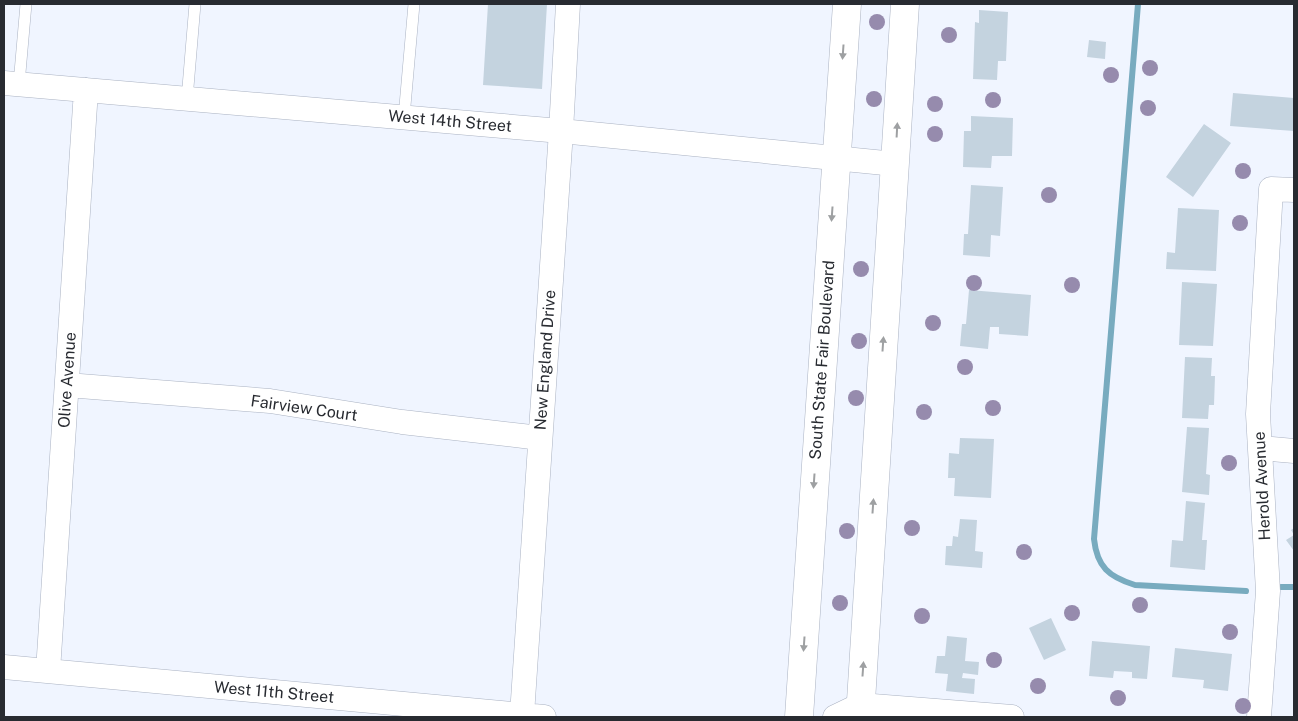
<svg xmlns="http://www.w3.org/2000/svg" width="1298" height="721" viewBox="0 0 1298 721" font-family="'Public Sans',sans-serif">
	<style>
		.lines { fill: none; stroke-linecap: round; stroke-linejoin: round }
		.stream { stroke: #78abbf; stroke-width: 6 }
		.building { fill: #c4d3df }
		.service-casing { stroke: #aab2c2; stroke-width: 12 }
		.minor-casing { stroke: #aab2c2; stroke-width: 25 }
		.tertiary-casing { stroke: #aab2c2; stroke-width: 29 }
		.service { stroke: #fff; stroke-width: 11 }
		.minor { stroke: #fff; stroke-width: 24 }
		.tertiary { stroke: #fff; stroke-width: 28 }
		.tree { fill: #968bad }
		.oneway { fill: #9ea0a2 }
		.labels { text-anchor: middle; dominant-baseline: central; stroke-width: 5; stroke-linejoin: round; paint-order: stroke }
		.street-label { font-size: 16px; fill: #282b31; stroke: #fff }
	</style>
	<rect width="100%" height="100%" fill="#f0f5ff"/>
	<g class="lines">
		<path class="stream" d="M1138,4L1094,539C1097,567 1109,577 1135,585L1246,591
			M1281,587H1294"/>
	</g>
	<path class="building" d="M488,4H547L542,89L483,85Z
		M979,10L1008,12L1006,61H998L997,80L973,79L975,22L979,23Z
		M1089,40L1106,42L1105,59L1087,57Z
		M1233,93L1294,98V131L1230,126Z
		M971,116L1013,118L1012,156H992L991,168L963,167L964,131H971Z
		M1204,124L1231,143L1193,197L1166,177Z
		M971,185L1003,187L1000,236L991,235L990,257L963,255L964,234H968Z
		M1178,208L1219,210L1216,271L1166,269L1167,252L1175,253Z
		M1182,282L1217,284L1213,346L1179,345Z
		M969,290L1031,295L1028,336L999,334V327H990L988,349L960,346L962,324H966Z
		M1185,357L1212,358L1211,376H1215L1214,405H1209L1208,419L1182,418Z
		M1187,427L1209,428L1206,474L1210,475L1209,495L1182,492Z
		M960,438L994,439L991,498L954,496L955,478H948L949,453L959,454Z
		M1186,501L1205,503L1202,540H1207L1205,570L1170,567L1172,540L1183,541Z
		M960,519L977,520L975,551L983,552L982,568L945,565L946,546H952L953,536L958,537Z
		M1294,528V551L1286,540L1294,535L1291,530Z
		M1051,618L1066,650L1044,660L1029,628Z
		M947,636L967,638L965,661L979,662L978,675L963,673L962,678L975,679L974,694L946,691L948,674L935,673L937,656H945Z
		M1092,641L1150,646L1147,679L1132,678V672L1114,671L1113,678L1089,676Z
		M1175,648L1232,654L1228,691L1203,688L1204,680L1172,677Z"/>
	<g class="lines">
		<g class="service-casing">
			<path id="service" d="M19,84L26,4
				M187,99L195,4
				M404,117L414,4"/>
		</g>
		<g class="minor-casing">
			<path id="minor" d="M4,83L561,131L895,164
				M67,385L270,401L402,422L540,438
				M1260,448L1294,451
				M4,667L544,717
				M48,671L86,90
				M522,715L561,131L568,4
				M835,717L860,705L1012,717
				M1259,717L1268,591L1258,414L1271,189L1294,190"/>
		</g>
		<g class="tertiary-casing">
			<path id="tertiary" d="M799,717L847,4
				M860,717L905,4"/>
		</g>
		<use href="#service" class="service"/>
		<use href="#minor" class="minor"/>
		<use href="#tertiary" class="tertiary"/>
	</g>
	<g class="tree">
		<circle cx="877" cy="22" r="8"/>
		<circle cx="949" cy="35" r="8"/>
		<circle cx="1150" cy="68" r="8"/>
		<circle cx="1111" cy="75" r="8"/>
		<circle cx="874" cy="99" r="8"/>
		<circle cx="993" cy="100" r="8"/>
		<circle cx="935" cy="104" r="8"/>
		<circle cx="1148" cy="108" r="8"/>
		<circle cx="935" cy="134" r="8"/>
		<circle cx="1243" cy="171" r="8"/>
		<circle cx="1049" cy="195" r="8"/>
		<circle cx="1240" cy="223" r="8"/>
		<circle cx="861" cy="269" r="8"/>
		<circle cx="974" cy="283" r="8"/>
		<circle cx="1072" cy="285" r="8"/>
		<circle cx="933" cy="323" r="8"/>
		<circle cx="859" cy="341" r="8"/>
		<circle cx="965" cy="367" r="8"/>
		<circle cx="856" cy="398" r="8"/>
		<circle cx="993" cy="408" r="8"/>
		<circle cx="924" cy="412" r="8"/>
		<circle cx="1229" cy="463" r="8"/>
		<circle cx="912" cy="528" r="8"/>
		<circle cx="847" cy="531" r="8"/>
		<circle cx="1024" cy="552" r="8"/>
		<circle cx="840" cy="603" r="8"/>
		<circle cx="1140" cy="605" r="8"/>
		<circle cx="1072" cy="613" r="8"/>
		<circle cx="922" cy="616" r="8"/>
		<circle cx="1230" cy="632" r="8"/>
		<circle cx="994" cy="660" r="8"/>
		<circle cx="1038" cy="686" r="8"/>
		<circle cx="1118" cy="698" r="8"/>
		<circle cx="1243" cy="706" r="8"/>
	</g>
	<defs><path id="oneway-solid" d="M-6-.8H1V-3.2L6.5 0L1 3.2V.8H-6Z" transform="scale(1.25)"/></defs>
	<g class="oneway">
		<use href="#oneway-solid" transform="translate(843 52) rotate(94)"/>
		<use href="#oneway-solid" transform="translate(897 130) rotate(-87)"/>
		<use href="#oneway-solid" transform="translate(832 214) rotate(94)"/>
		<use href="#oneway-solid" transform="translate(883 344) rotate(-86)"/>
		<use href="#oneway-solid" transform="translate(814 481) rotate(94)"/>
		<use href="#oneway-solid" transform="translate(873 506) rotate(-86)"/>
		<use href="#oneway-solid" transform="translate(804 644) rotate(94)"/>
		<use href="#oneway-solid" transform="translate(863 669) rotate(-86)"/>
	</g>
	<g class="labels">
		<g class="street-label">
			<text transform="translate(450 121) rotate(5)">West 14th Street</text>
			<text transform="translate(545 360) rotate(-86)">New England Drive</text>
			<text transform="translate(822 360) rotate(-86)">South State Fair Boulevard</text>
			<text transform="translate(67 380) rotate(-86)">Olive Avenue</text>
			<text transform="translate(304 408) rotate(8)">Fairview Court</text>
			<text transform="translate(1262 486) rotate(-93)">Herold Avenue</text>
			<text transform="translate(274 692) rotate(5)">West 11th Street</text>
		</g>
	</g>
	<rect width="1298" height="721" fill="none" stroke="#282b31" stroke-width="10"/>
</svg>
